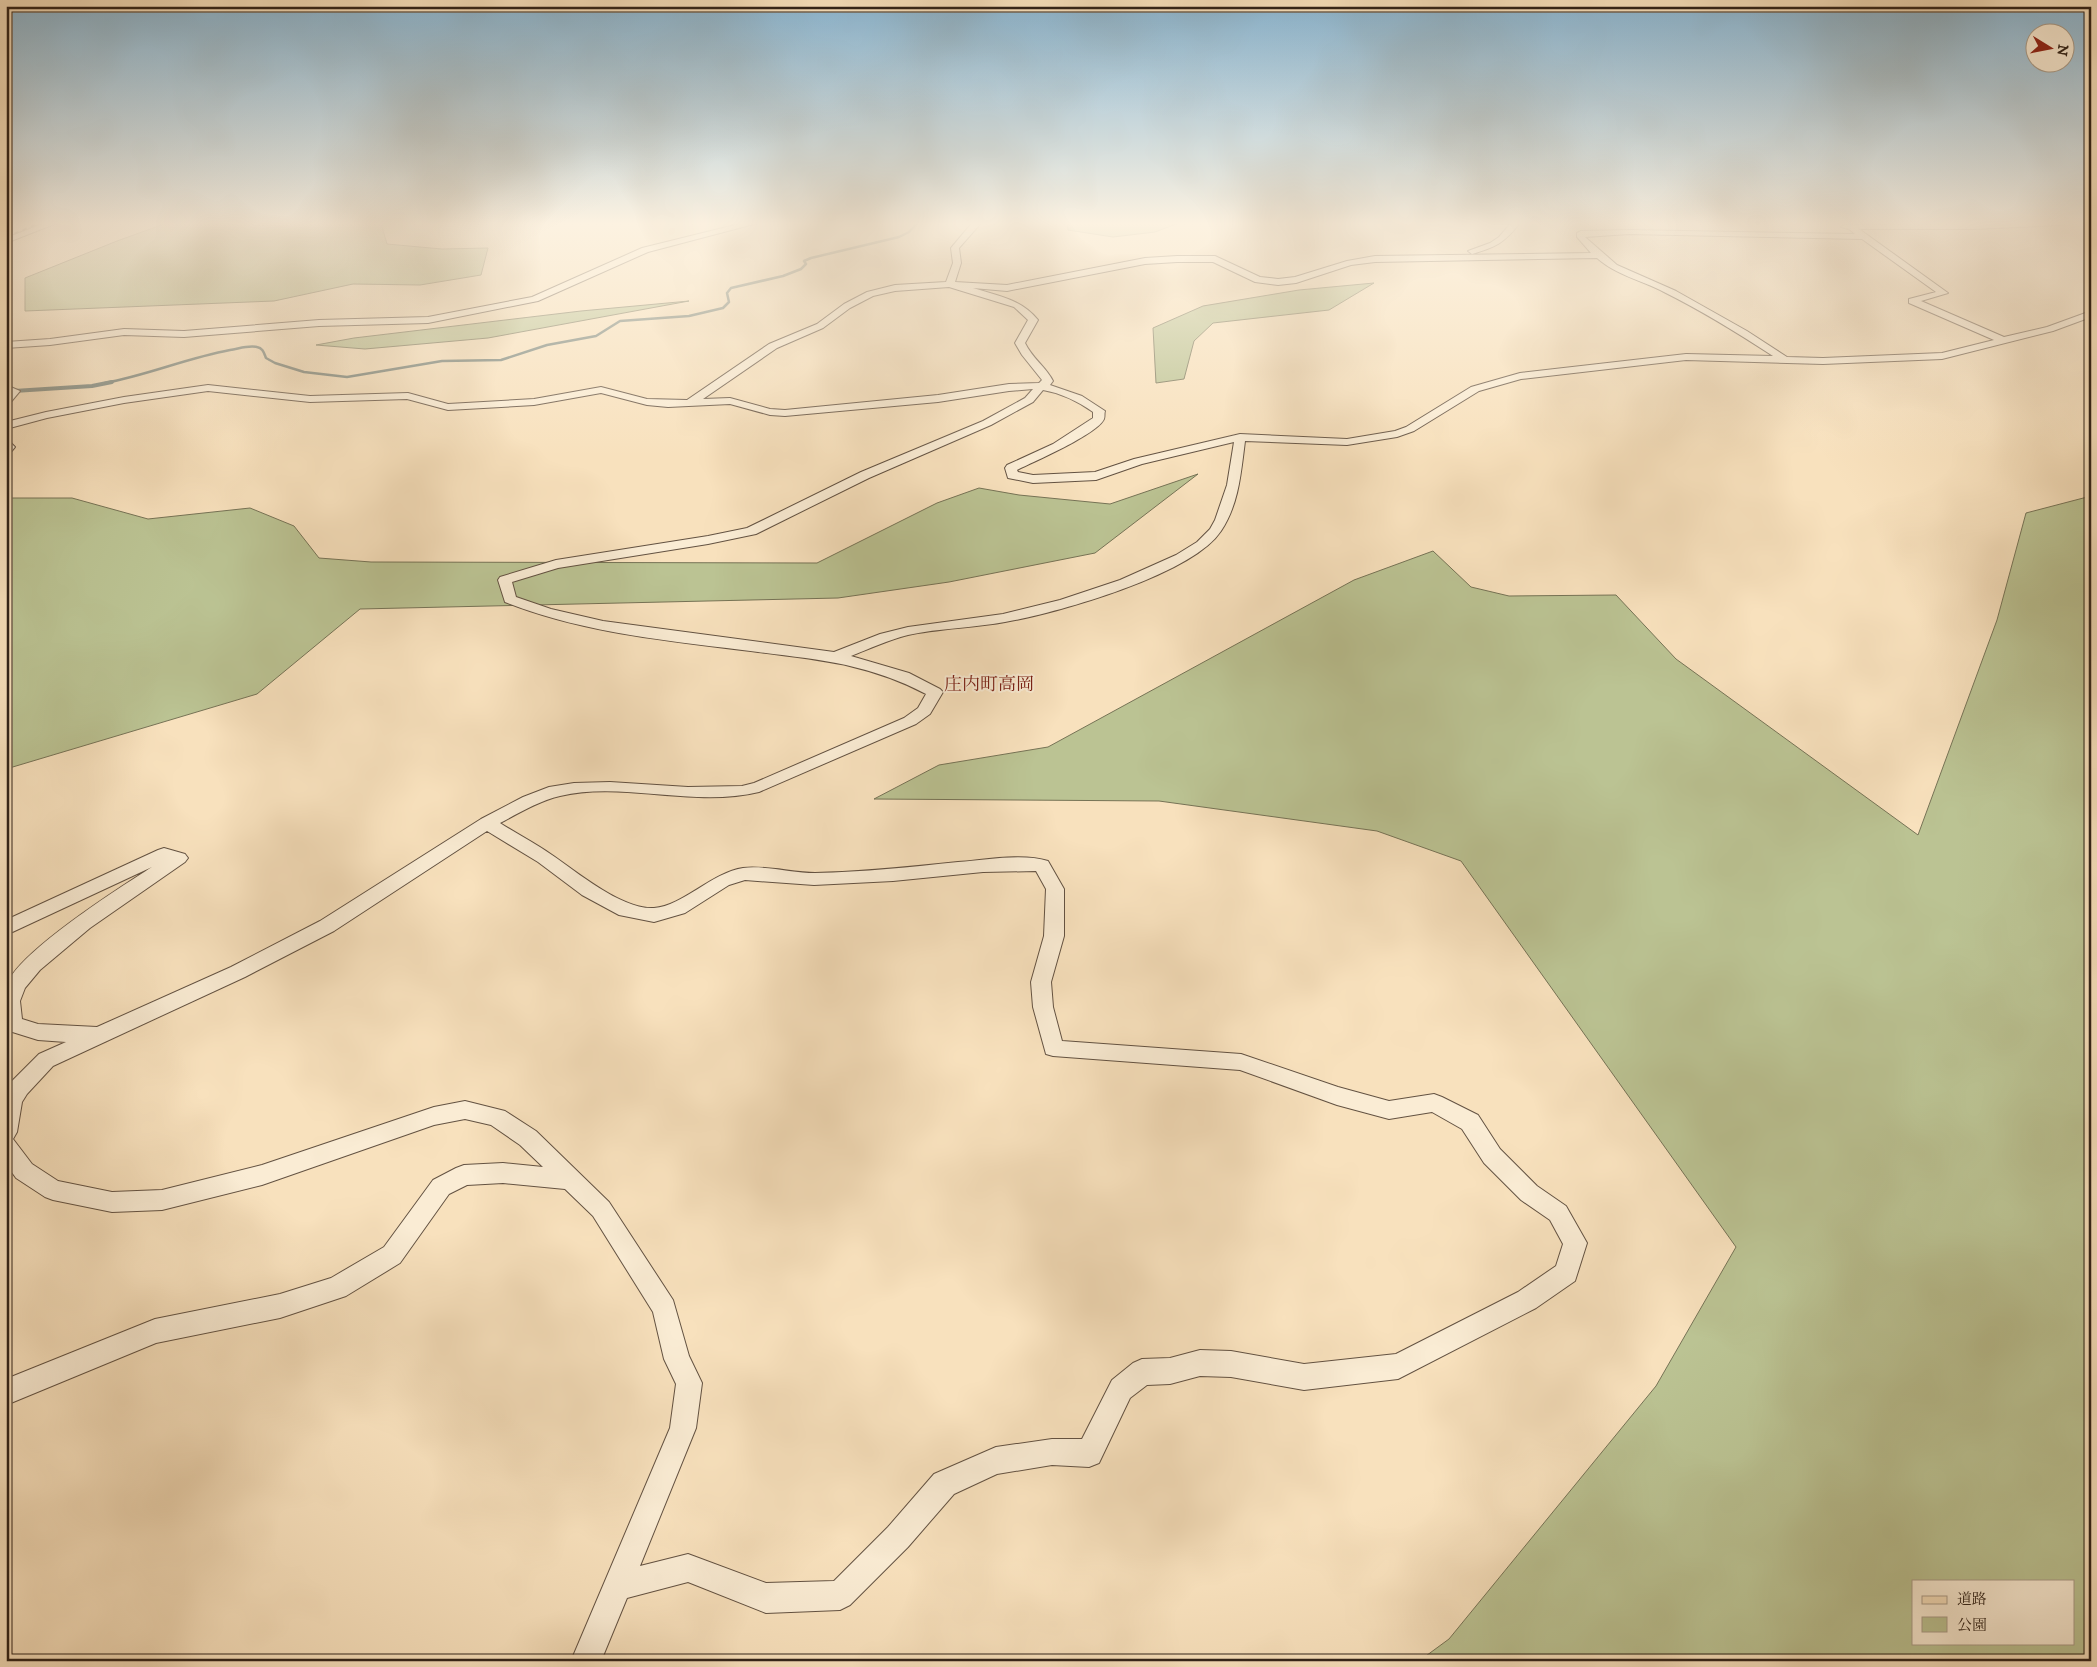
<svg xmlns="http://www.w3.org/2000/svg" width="2097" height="1667" viewBox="0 0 2097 1667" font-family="'IM FELL DW Pica','Noto Serif JP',serif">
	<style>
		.green { fill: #bbc393; stroke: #767356; fill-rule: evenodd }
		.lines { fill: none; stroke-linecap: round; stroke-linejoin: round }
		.stream-far1 { stroke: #727f77; stroke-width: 2.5 }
		.stream { stroke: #727f77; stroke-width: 4 }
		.minor-casing { stroke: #635242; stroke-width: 2 }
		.major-casing { stroke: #312319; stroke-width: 3 }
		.minor { fill: #faecd4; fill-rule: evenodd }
		.major { fill: #f8e1bd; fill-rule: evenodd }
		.rail { stroke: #312319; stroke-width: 2; stroke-dasharray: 4.5 4.5; stroke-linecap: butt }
		.labels { text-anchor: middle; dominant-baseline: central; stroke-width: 4; stroke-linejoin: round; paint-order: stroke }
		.quarter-label { font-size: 18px; fill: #7a1f14; stroke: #faecd4 }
	</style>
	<rect width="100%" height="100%" fill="#f8e1bd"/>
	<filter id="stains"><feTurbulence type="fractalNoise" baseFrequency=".004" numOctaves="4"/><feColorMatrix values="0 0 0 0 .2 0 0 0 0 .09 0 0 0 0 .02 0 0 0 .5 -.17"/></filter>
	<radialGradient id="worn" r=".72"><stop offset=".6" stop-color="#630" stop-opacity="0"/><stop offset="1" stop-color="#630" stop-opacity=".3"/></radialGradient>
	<path class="green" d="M167,223H381L387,244L442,249L488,248L481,275L420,285L353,284L274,301L25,311V278L117,241Z
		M1067,223H1179L1155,232L1113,237L1068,230Z
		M1374,283L1329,310L1213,323L1194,341L1184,379L1156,383L1153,328L1203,306L1299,290Z
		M689,301L488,338L365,349L316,345L354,338L581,311Z
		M1198,474L1095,553L949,582L838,598L360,609L257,694L6,769V498H72L148,519L250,508L294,526L319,558L371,562L817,563L937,503L979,488L1019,495L1110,504Z
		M2091,496V1661H1419L1449,1639L1656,1386L1736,1247L1461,861L1377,831L1159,801L874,799L939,765L1048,747L1354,580L1433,551L1471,587L1509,596L1616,595L1676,659L1918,835L1997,620L2026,513ZM1913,1581H2073V1643H1913Z"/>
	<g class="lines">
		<path class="stream-far1" d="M105,383C148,375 187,358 230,350C238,349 248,345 257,347C263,348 264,353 266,358L275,363L304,372L347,377L442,361L501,360L547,345L596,336L620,321L689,316L723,308L729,302L727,293L731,288L783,276L801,269L806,264L804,261L811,258L899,237L909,232L917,223"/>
		<path class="stream" d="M14,391L92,386L112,382"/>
		<g class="minor-casing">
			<path id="minor" d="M45,223H57L6,243V238Z
				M743,223H758L648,252L538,301L428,323L319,326L184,337L124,335L50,345L6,348V342L50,339L124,329L184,331L319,320L428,317L532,297L642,248Z
				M972,223H981L959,248L961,263L955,282L1007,285L1145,258L1177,256H1215L1260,277L1278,279L1295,277L1347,261L1375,256L1591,253L1577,237V233L1581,231L1629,230L1855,234L1849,229L1841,227L1845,225L2066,223L2062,225L1973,229H1859L1948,293L1921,301L2004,337L2047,327L2091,311V317L2053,331L1942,359L1823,364L1686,360L1521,379L1479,391L1414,431L1397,437L1347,445L1245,441C1241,472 1239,504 1221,531C1192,575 1057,613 1005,622C973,628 940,628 908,635C888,640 869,649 851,656L909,673L940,689L943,692L930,714L916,724L759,792C694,808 622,781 560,796C539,801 519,813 500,823C517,834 535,843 552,855C577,872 622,910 654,908C683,906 711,873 743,868C764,865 793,873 815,873C863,872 911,867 958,862C985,860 1023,853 1048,861L1064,889V936L1051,982L1053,1007L1062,1041L1241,1054L1338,1087L1389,1101L1434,1094L1442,1097L1478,1115L1500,1149L1537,1186L1566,1206L1587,1243L1575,1281L1536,1308L1398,1379L1304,1390L1231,1377L1200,1376L1170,1384L1147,1385L1130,1398L1099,1463L1089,1467L1052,1465L997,1474L954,1494L908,1547L850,1605L840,1610L766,1613L688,1582L627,1598L601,1661H571L670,1428L676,1384L664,1359L653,1312L593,1216L565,1189L503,1183L467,1185L449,1194L400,1263L346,1296L280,1318L156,1343L6,1405V1379L155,1319L280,1294L331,1278L384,1247L433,1180L456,1168L464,1165L503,1163L543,1167L520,1145L491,1125L465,1119L434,1125L262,1185L162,1210L112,1212L53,1200L45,1197L16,1178L6,1164V1090L11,1082L39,1054L66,1042L38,1040L6,1030C6,1018 3,995 7,984C20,951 119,888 152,867L6,935V920L158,850L164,848L185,854L188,858L185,862L90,928L40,970L25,988L20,1001L22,1019L38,1024L97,1027L231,967L320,921L481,819L523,797L549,787L574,783L610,782L688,787L742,786L754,783L904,718L918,708L926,694C869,664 821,660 758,652C674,641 585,634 505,602L498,580L500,577L556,560L708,536L747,528L861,472L983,421L1025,398L1033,389L1009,391L938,402L785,416L770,415L730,404L668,407L647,405L601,393L534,405L448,410L407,399L310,402L208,391L124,403L47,418L6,429V422L46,412L124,397L208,385L310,396L408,393L448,404L534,399L601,387L647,399L687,400L769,344L817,324L844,304L867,292L895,285L946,282L953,263L951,248ZM1629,234L1862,239L1936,292L1909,299V303L1994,340L1942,353L1823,358L1787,357L1747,331L1676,291L1617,265L1585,237ZM1597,258C1616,275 1641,280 1664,292C1702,311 1738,333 1773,356L1686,354L1520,373L1471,387L1406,427L1395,431L1347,439L1240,434L1134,459L1095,472L1033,475L1018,472L1017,470C1033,462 1098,434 1104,419C1105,416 1104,414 1105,411L1082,396L1050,385L1053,381C1046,367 1032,358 1025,343L1038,320C1021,299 998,296 973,288L1007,291L1145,264L1177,262H1213L1255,282L1278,285L1296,283L1351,265L1375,262ZM949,287L1014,307L1028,320L1015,343L1022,355L1042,380L1039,383L1009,384L938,395L785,410L770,409L730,398L703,399L777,348L823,328L850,308L873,296L895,291ZM1043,390C1061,393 1079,402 1093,412V418L1053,444L1007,465L1005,468L1008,478L1033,483L1096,480L1142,464L1234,442L1227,485L1215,520L1210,529L1197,542L1176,555L1120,580L1060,600L1003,614L908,627L880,634L834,652L603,621L551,609L516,597L512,582L558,568L708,544L756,534L869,478L991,425L1033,402ZM487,831L538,862L582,895L619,915L654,922L685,913L729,885L745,880L814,885L893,881L983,872L1036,871L1046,889L1044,936L1031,982L1033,1007L1046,1054L1053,1056L1240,1070L1337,1105L1389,1119L1432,1112L1462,1129L1484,1163L1521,1200L1550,1220L1563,1244L1556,1266L1518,1292L1396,1354L1304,1364L1231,1351L1200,1350L1170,1358L1142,1359L1133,1363L1112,1380L1082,1439H1052L996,1447L934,1474L888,1527L834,1581L766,1583L688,1554L640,1566L696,1428L702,1383L689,1356L673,1300L609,1202L536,1131L505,1111L465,1101L434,1107L262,1165L162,1190L112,1192L58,1181L32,1164L13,1139L17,1132L22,1102L27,1094L53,1066L245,977L334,931Z
				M1511,223H1520C1504,243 1496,247 1472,254L1468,251L1490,243L1499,237Z
				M6,385L20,391L10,403L6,404L8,392H6Z
				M6,441L10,442L15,447L10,453L6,454Z"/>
		</g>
		<g class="major-casing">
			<path id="major" d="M6,223H12L6,227Z"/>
		</g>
		<use href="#minor" class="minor"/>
		<use href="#major" class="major"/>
		<path class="rail" d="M6,237L40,223"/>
	</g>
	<linearGradient id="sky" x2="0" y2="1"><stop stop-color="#8ab7d4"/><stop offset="0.49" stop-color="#fcf2e1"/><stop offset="1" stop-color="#fcf2e1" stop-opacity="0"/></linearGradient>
	<rect width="2097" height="457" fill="url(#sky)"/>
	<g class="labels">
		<g class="quarter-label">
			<text x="989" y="685">庄内町高岡</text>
		</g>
	</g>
	<rect width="2097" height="1667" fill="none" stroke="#f8e1bd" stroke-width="25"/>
	<rect x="8" y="8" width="2082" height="1652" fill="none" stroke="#312319" stroke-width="2.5"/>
	<rect x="12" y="12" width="2072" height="1642" fill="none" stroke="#312319"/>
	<rect x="1912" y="1580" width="162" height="65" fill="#faecd4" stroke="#aa9c89"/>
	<rect x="1922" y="1596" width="25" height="8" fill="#f8e1bd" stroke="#aa9c89"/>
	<text x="1957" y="1604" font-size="15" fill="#312319">道路</text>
	<rect x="1922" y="1617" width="25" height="15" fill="#bbc393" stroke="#aa9c89"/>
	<text x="1957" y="1630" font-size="15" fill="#312319">公園</text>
	<g transform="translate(2050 48) rotate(100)"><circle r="24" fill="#faecd4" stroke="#aa9c89"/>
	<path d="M0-4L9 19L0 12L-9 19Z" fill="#8f2418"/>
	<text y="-8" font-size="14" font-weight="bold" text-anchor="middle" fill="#312319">N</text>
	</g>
	<rect width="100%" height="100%" filter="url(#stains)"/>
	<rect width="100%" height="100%" fill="url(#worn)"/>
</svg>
